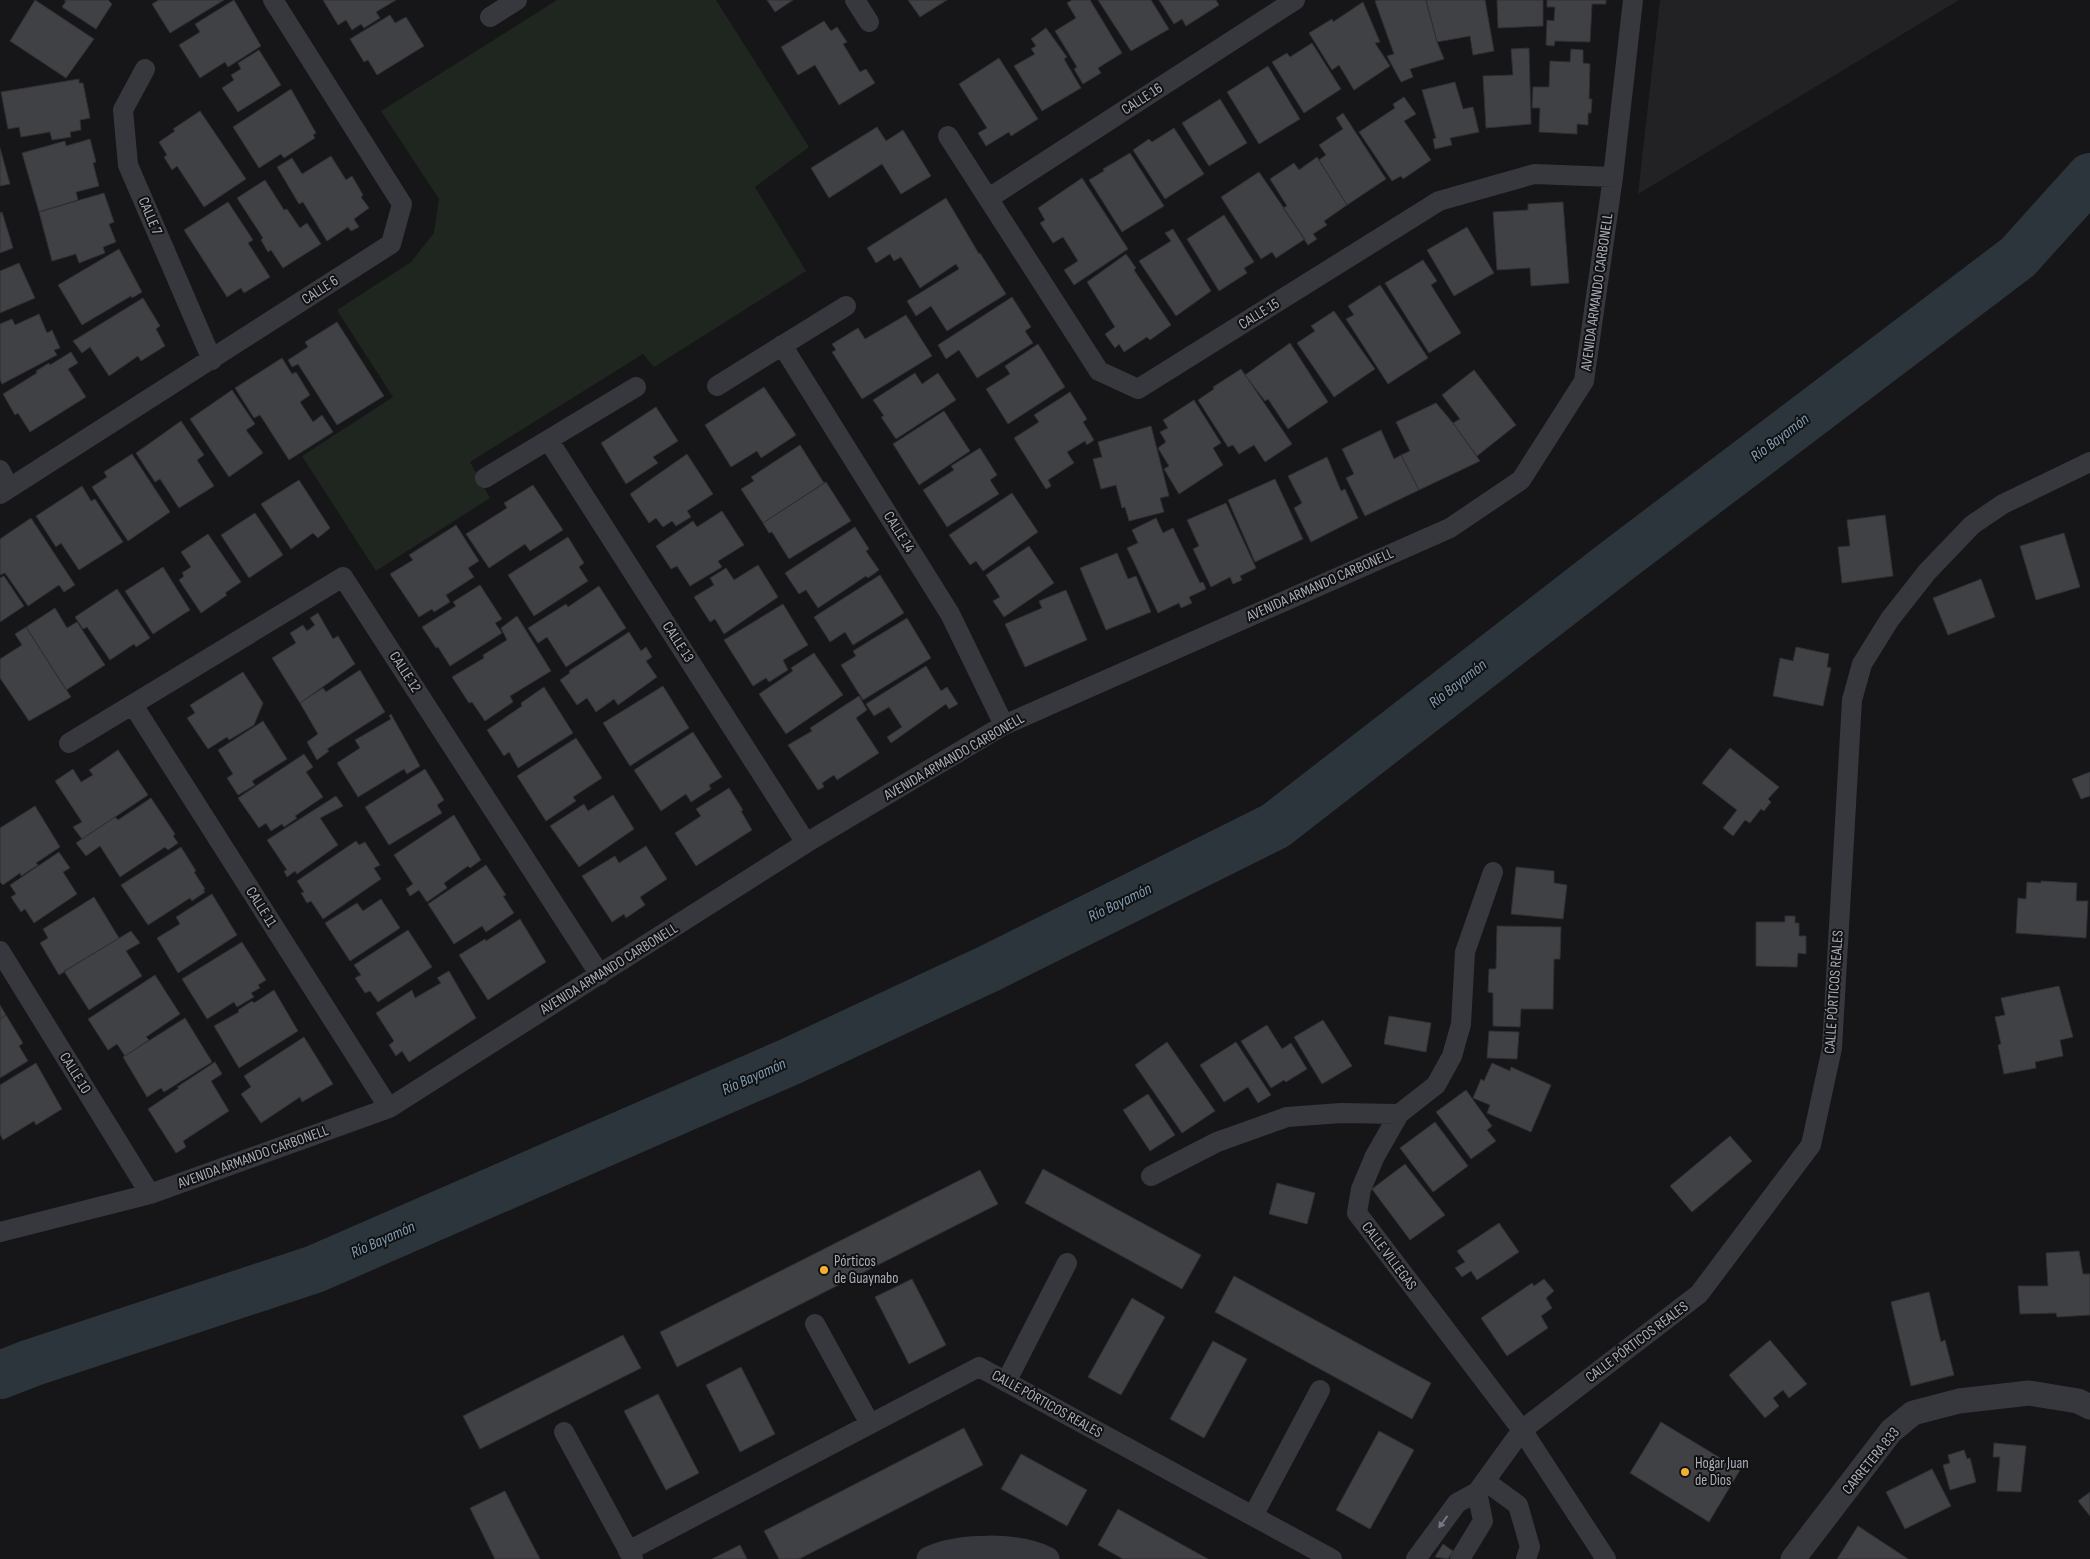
<svg xmlns="http://www.w3.org/2000/svg" width="2090" height="1559" viewBox="0 0 2090 1559" font-family="'Sofia Sans Condensed',sans-serif">
	<style>
		.built { fill: #222225 }
		.green { fill: #1e261f }
		.lines { fill: none; stroke-linecap: round; stroke-linejoin: round }
		.river { stroke: #2c353c; stroke-width: 48 }
		.building { fill: #404145; stroke: #303034 }
		.minor { stroke: #37383d; stroke-width: 20 }
		.tertiary { stroke: #37383d; stroke-width: 25 }
		.oneway { fill: #757881 }
		.poi-dot { fill: #f2b134; stroke: #111113; stroke-width: 2 }
		.labels { text-anchor: middle; dominant-baseline: central; stroke-width: 4; stroke-linejoin: round; paint-order: stroke }
		.street-label { font-size: 15px; fill: #a8adb8; stroke: #111113 }
		.poi-label { font-size: 15px; fill: #a8adb8; stroke: #111113; text-anchor: start }
		.water-label { font-size: 16px; font-style: italic; fill: #7f9bb3; stroke: #111113 }
	</style>
	<rect width="100%" height="100%" fill="#161618"/>
	<path class="built" d="M1660,0H1959L1638,194Z"/>
	<path class="green" d="M557,0H716L809,147L755,187L806,271L654,367L643,354L470,462L490,498L376,571L302,456L393,397L337,310L411,262L434,233L439,199L381,111Z"/>
	<g class="lines">
		<path class="river" d="M0,1375L31,1363L315,1269L789,1062L990,968L1275,826L1618,560L2018,257L2090,177"/>
	</g>
	<path class="building" d="M35,0L94,39L66,78L10,41Z
		M64,0H108L112,4L96,29L62,7L66,1Z
		M159,0H224L170,33L152,4Z
		M234,0L261,46L228,67L225,62L200,78L179,45L200,32L195,24Z
		M323,0H396L376,12L380,18L364,28L361,24L352,30L346,20L338,25Z
		M767,0H793L775,12Z
		M908,0H947L920,17Z
		M1072,0H1090L1122,53L1098,68L1101,73L1083,84L1074,69L1077,67L1055,31L1076,18L1067,3Z
		M1098,0H1151L1169,29L1131,51Z
		M1159,0H1216L1219,5L1186,26L1182,19L1174,24Z
		M1378,0H1426L1437,42L1444,59L1410,69L1413,77L1401,82L1387,56L1394,54L1375,1Z
		M1426,0H1485L1494,51L1473,55L1470,36L1437,42Z
		M1497,0H1543V26L1498,28Z
		M1547,0H1606V4H1592L1590,42L1555,41L1554,46L1546,45L1547,20L1554,21L1555,7H1547Z
		M1363,2L1380,42L1375,43L1390,66L1354,90L1339,65L1332,70L1309,33L1332,19L1333,22Z
		M390,15L395,23L406,17L424,46L377,75L368,60L364,62L350,39Z
		M824,21L831,31L837,27L847,42L843,44L860,72L866,69L875,83L839,105L815,65L798,75L781,47Z
		M1046,28L1067,57L1064,59L1081,88L1042,111L1014,66L1035,54L1031,49L1036,46L1031,39Z
		M1312,43L1341,89L1304,113L1272,62L1287,53L1290,57Z
		M1529,48L1531,124L1486,128L1483,76L1513,75L1511,49Z
		M1571,49L1583,50V63L1590,64L1589,99H1592L1591,113H1588V125L1577,124V134L1539,132L1540,108H1532L1533,87H1549L1550,61L1570,62Z
		M259,50L281,85L238,112L222,88L234,80L231,75L241,69L238,63Z
		M999,58L1038,119L1011,136L1009,132L986,146L978,133L987,128L959,84Z
		M1268,66L1300,119L1259,144L1227,92Z
		M79,79V83H83L90,118L80,120L81,130L70,132L71,137L52,140L50,132L21,137L19,127L8,129L1,92Z
		M1455,82L1463,109L1473,107L1479,132L1450,138L1452,145L1435,149L1433,139L1436,138L1422,90Z
		M291,89L316,133L313,135L315,138L284,158L281,154L259,168L233,127Z
		M1404,97L1416,114L1404,121L1431,160L1403,179L1401,176L1392,181L1359,132L1395,108L1393,104Z
		M1220,99L1247,143L1209,166L1182,123Z
		M200,111L246,179L204,207L177,166L172,170L164,157L167,155L159,142L175,131L173,129Z
		M1343,113L1386,179L1347,205L1319,160L1326,155L1319,145L1343,129L1336,118Z
		M877,127L886,141L903,130L931,176L901,194L882,164L829,198L811,168Z
		M1174,128L1204,174L1165,199L1133,150L1149,139L1152,142Z
		M90,139L96,162L93,163L99,186L76,192L78,200L39,212L22,153L65,141L66,146Z
		M0,148L10,184L0,186Z
		M1130,153L1164,206L1122,232L1089,180L1104,171L1103,169Z
		M331,156L346,180L352,176L363,195L361,197L369,208L354,219L359,227L351,231L348,227L327,241L303,202L299,204L277,167L292,158L302,174Z
		M1317,157L1347,205L1324,221L1327,225L1313,234L1317,239L1308,245L1283,208L1287,206L1270,179L1294,163L1299,170Z
		M1259,172L1305,239L1276,258L1272,252L1261,259L1221,197Z
		M1082,178L1128,249L1074,285L1064,270L1078,261L1063,237L1053,243L1040,223L1045,220L1038,208Z
		M265,180L284,210L287,209L300,228L307,223L321,244L283,268L271,250L268,252L261,240L263,238L237,198Z
		M104,193L114,222L109,224L116,242L103,247L105,253L79,263L76,254L52,261L39,212Z
		M946,198L979,254L980,253L1006,294L947,331L931,306L916,316L907,301L959,269L956,264L920,288L901,257L894,261L890,254L876,263L867,248Z
		M228,202L253,240L248,243L270,277L244,293L241,288L227,297L184,230Z
		M1563,202L1569,283L1531,286L1530,268L1497,270L1493,212L1528,210V204Z
		M2,212L13,248L0,253V213Z
		M1224,215L1254,262L1244,268L1247,273L1219,291L1187,239Z
		M1467,227L1494,273L1454,296L1427,250Z
		M1173,229L1211,291L1176,316L1139,261L1171,241L1165,233Z
		M119,249L142,292L132,298L131,296L82,325L58,285Z
		M1126,254L1136,268L1134,270L1171,325L1150,340L1147,337L1124,352L1119,344L1115,348L1105,334L1115,327L1087,282Z
		M1423,260L1437,281L1431,285L1461,333L1429,353L1385,283Z
		M19,263L35,298L0,313V271Z
		M1380,285L1428,358L1388,384L1346,319L1354,315L1348,306Z
		M1012,297L1031,327L1025,331L1033,343L977,378L959,350L946,359L938,345Z
		M143,298L160,326L156,329L165,346L141,361L138,356L109,376L90,347L82,353L73,341Z
		M1334,311L1375,369L1334,397L1297,343L1315,331L1311,326Z
		M39,314L47,333L52,330L60,348L54,350L57,355L2,384L0,379V324L12,319L15,325Z
		M906,315L932,356L862,399L832,352L836,350L832,344L858,328L865,339Z
		M337,322L384,396L337,425L298,364L292,367L288,360L308,347L305,342Z
		M1290,343L1328,402L1288,429L1268,399L1265,401L1245,375Z
		M1038,344L1065,387L1008,424L986,389L1010,374L1005,366Z
		M71,352L78,363L68,369L86,397L30,432L18,413L15,415L3,394L37,373L36,371L49,363L50,365Z
		M282,358L292,374L296,372L310,395L300,402L313,422L322,415L333,432L289,460L260,415L254,418L235,388Z
		M1241,369L1292,444L1265,462L1254,445L1239,454L1233,445L1228,447L1198,400L1214,389L1213,387Z
		M1474,370L1516,425L1477,456L1453,423L1460,419L1442,395Z
		M915,373L922,384L938,373L956,400L896,439L881,417L884,416L873,400Z
		M764,387L796,435L761,458L757,451L731,467L705,425Z
		M232,390L255,424L246,430L263,453L229,477L190,419Z
		M1070,392L1087,419L1083,422L1094,440L1087,445L1085,441L1067,452L1074,463L1048,480L1051,486L1046,489L1014,438L1039,422L1034,415Z
		M1194,400L1221,443L1213,448L1223,465L1179,494L1164,469L1169,466L1158,448L1166,442L1160,432L1168,428L1163,420Z
		M1436,403L1453,423L1480,461L1419,490L1401,455L1410,451L1396,422Z
		M656,407L678,441L653,457L658,463L626,484L601,443Z
		M944,411L970,451L919,485L893,444Z
		M181,421L204,455L197,460L214,486L179,508L160,479L155,482L136,453Z
		M1151,426L1169,496L1160,498L1164,512L1129,521L1125,507L1122,508L1116,485L1101,489L1093,459L1102,457L1098,442Z
		M1381,430L1394,459L1401,455L1419,490L1365,516L1346,478L1354,474L1342,449Z
		M800,445L824,483L763,523L741,489L754,481L751,477Z
		M980,448L997,475L990,480L999,494L947,527L923,490L954,470L951,466Z
		M132,454L170,512L128,541L92,487L107,477L104,472Z
		M687,454L713,494L687,511L691,517L676,526L672,521L663,527L656,518L649,523L630,494Z
		M1327,457L1341,491L1345,489L1358,518L1311,542L1294,508L1302,503L1288,476Z
		M1275,479L1303,539L1255,562L1228,500Z
		M299,480L330,528L318,538L313,533L291,549L261,504Z
		M826,482L851,521L789,559L772,532L769,533L763,523Z
		M533,485L563,530L530,551L525,544L489,568L466,534L507,508L504,503Z
		M82,486L91,501L95,499L123,542L79,570L61,543L56,547L36,516Z
		M1012,493L1038,532L983,571L976,561L970,565L949,535Z
		M1226,503L1256,568L1240,576L1242,580L1233,584L1230,577L1211,587L1193,549L1199,546L1187,520Z
		M722,511L744,545L718,561L722,567L690,586L677,566L671,569L656,546L693,521L697,527Z
		M255,513L283,555L249,578L221,535Z
		M1885,515L1893,576L1842,583L1838,547L1850,546L1847,520Z
		M31,518L75,585L64,592L59,585L28,606L5,573L0,575V539Z
		M1156,518L1163,533L1173,528L1200,583L1203,582L1206,589L1189,597L1192,603L1181,608L1179,603L1158,613L1127,548L1138,543L1132,530Z
		M456,525L479,561L468,568L474,577L446,595L450,602L434,612L432,609L419,617L390,574L413,560L409,555Z
		M855,527L869,549L866,551L879,570L868,578L866,576L818,608L806,590L799,594L785,573Z
		M2064,533L2080,587L2036,600L2020,546Z
		M208,534L241,582L225,593L227,595L201,613L179,580L184,576L182,573L191,567L181,552Z
		M568,537L584,563L579,567L588,581L534,616L508,575Z
		M1029,546L1054,583L1004,617L993,601L1000,597L986,575Z
		M1117,553L1128,579L1136,576L1151,612L1106,630L1080,568Z
		M758,565L778,597L724,634L715,619L710,622L694,597L714,585L710,578L726,568L734,580Z
		M163,567L190,610L153,634L125,591Z
		M880,575L904,613L853,645L845,632L830,642L814,617Z
		M4,576L24,606L0,622V578Z
		M1981,579L1995,617L1948,635L1933,598Z
		M480,585L502,619L495,623L502,633L450,666L438,647L436,648L422,627L456,606L453,602Z
		M599,586L626,628L566,667L547,637L538,643L528,628L566,604L568,607Z
		M117,589L150,638L136,647L134,644L110,660L87,627L83,629L75,617Z
		M1066,590L1087,640L1025,667L1005,624L1042,608L1039,601Z
		M783,604L808,645L783,660L788,670L769,682L766,678L753,686L724,640Z
		M55,608L67,628L77,622L105,665L66,690L26,627Z
		M318,613L333,639L338,636L355,664L300,703L272,658L296,643L290,633L303,625L307,631L315,625L310,618Z
		M517,616L551,671L510,696L513,702L485,721L472,702L469,703L452,677L484,658L483,655L507,640L501,628Z
		M907,618L931,658L863,700L841,665L856,656L853,651Z
		M26,627L71,697L29,721L0,678V659L22,645L15,634Z
		M629,632L641,651L646,647L652,657L646,661L657,677L618,705L614,699L596,712L587,698L577,705L560,680L570,673L569,671Z
		M1796,647L1829,654L1827,667L1831,668L1823,706L1773,696L1780,658L1793,661Z
		M814,653L843,695L786,734L759,694L793,671L791,668Z
		M926,666L941,691L947,687L958,704L949,709L946,704L891,743L887,737L902,727L889,707L874,716L866,704Z
		M360,670L385,712L327,749L329,751L317,760L307,742L318,734L300,703L323,688L326,692Z
		M243,672L263,703L254,725L229,740L227,737L208,749L187,718L195,713L190,705Z
		M663,686L689,728L630,766L603,723Z
		M544,687L573,733L518,768L509,752L504,756L487,730L522,706L521,703Z
		M859,696L867,710L856,718L879,753L837,780L834,775L822,783L824,787L818,790L788,745L812,731L810,728Z
		M391,714L420,766L407,774L404,769L358,797L337,763L360,748L355,740L391,719L389,716Z
		M263,721L287,759L252,781L255,785L238,795L227,778L233,774L218,750Z
		M693,732L722,777L709,785L711,789L691,802L686,794L661,811L634,770Z
		M576,738L602,778L573,797L576,801L546,821L517,776Z
		M1730,748L1779,787L1768,799L1771,802L1764,811L1761,809L1750,823L1745,820L1733,836L1723,828L1737,810L1702,783Z
		M118,750L148,795L82,839L73,827L82,822L55,781L73,769L81,782L93,775L89,770Z
		M304,754L313,767L306,772L323,797L295,816L297,818L284,827L282,824L271,831L266,823L259,828L238,798Z
		M425,769L444,800L437,805L442,813L389,845L365,807Z
		M2090,772V796L2081,799L2072,779Z
		M729,788L743,810L741,811L752,830L696,866L675,833L701,816L696,809Z
		M613,795L634,829L579,867L550,826L584,804L588,811Z
		M336,796L343,806L320,818L338,845L297,874L295,871L287,877L284,871L287,870L267,840Z
		M151,798L175,834L173,836L178,843L168,850L165,847L120,877L100,846L86,856L76,843L115,817L118,820Z
		M35,806L60,847L36,863L38,865L21,876L20,873L3,885L0,882V828Z
		M454,815L481,860L470,868L468,866L444,883L447,888L427,902L419,890L410,896L406,889L413,884L394,855Z
		M356,841L359,845L365,842L380,865L374,868L381,879L323,919L311,901L307,903L301,893L304,892L297,881Z
		M646,846L667,879L640,897L645,905L626,918L624,914L612,922L582,876L615,856L619,863Z
		M181,847L196,871L194,872L205,889L203,890L205,892L192,901L190,898L148,925L121,885Z
		M59,852L70,868L63,872L77,894L34,923L25,909L21,912L11,897L16,894L10,885Z
		M486,865L506,895L503,896L514,913L486,932L482,926L454,944L428,904Z
		M1516,867L1554,871V883L1567,885L1563,919L1511,914Z
		M2041,881L2077,883L2076,901H2088L2086,938L2016,933L2018,898L2026,899L2027,882L2041,883Z
		M212,894L237,935L178,973L157,938L180,924L176,917Z
		M94,897L119,938L59,975L40,943L48,938L43,929Z
		M381,899L400,928L350,961L325,923L357,903L363,911Z
		M1785,916H1795V923H1799V936H1806V954L1798,953L1797,967L1756,966V922H1785Z
		M520,919L546,962L488,1000L459,955L485,939L486,941Z
		M1497,926L1561,927L1560,959H1554L1553,1009H1521L1520,1027L1493,1026V993L1488,992L1489,969H1496Z
		M408,930L432,967L378,1002L370,991L365,993L355,978L361,975L354,965Z
		M131,931L140,943L126,951L142,976L89,1010L64,971Z
		M242,942L266,980L258,985L260,988L251,993L254,997L237,1007L234,1002L207,1019L182,979Z
		M449,971L476,1018L409,1062L402,1051L396,1056L389,1045L394,1041L376,1013L412,990L415,998L441,983L437,978Z
		M155,975L180,1014L146,1037L149,1040L125,1056L117,1044L108,1050L88,1019Z
		M2059,986L2073,1037L2060,1040L2063,1056L2035,1062L2036,1068L2004,1074L1998,1045L2001,1044L1995,1017L2005,1015L2001,998Z
		M274,990L298,1031L239,1068L214,1026L239,1012L238,1010L252,1001L254,1003Z
		M0,1005L6,1015L0,1019Z
		M6,1015L23,1043L19,1046L28,1061L0,1078V1019Z
		M1389,1016L1431,1023L1426,1052L1384,1044Z
		M185,1018L212,1062L164,1092L161,1088L147,1097L123,1057Z
		M1323,1020L1352,1066L1322,1084L1294,1037Z
		M1267,1025L1282,1049L1291,1043L1307,1069L1286,1082L1284,1080L1271,1088L1241,1041Z
		M1489,1031L1519,1032L1517,1059L1487,1058Z
		M304,1037L333,1084L302,1102L300,1097L261,1123L241,1094L251,1087L244,1076Z
		M1167,1042L1215,1111L1182,1133L1135,1065Z
		M1236,1042L1271,1095L1258,1103L1248,1087L1224,1102L1200,1065Z
		M215,1062L222,1074L211,1081L229,1111L183,1141L186,1147L176,1153L148,1109L179,1088L177,1087Z
		M36,1063L62,1109L36,1125L34,1121L3,1140L0,1134V1085Z
		M1492,1063L1510,1071L1511,1067L1551,1085L1531,1132L1487,1113L1490,1105L1473,1098L1481,1079L1484,1081Z
		M1466,1090L1492,1126L1487,1130L1496,1141L1471,1159L1436,1112Z
		M1148,1094L1175,1135L1150,1151L1123,1110Z
		M1435,1122L1468,1166L1433,1192L1400,1148Z
		M1730,1136L1752,1161L1692,1212L1670,1186Z
		M1405,1164L1445,1215L1410,1240L1372,1189Z
		M1043,1169L1201,1255L1182,1289L1025,1203Z
		M980,1170L998,1204L677,1367L660,1332Z
		M1277,1183L1315,1193L1307,1224L1269,1214Z
		M1499,1223L1519,1252L1477,1280L1471,1271L1462,1277L1455,1268L1465,1262L1457,1251Z
		M2079,1251L2083,1274H2090V1315L2057,1317L2056,1313L2020,1314L2018,1286H2048L2046,1253Z
		M1234,1276L1431,1383L1412,1419L1215,1312Z
		M912,1279L946,1345L909,1364L875,1297Z
		M1544,1279L1554,1291L1546,1298L1552,1308L1541,1316L1548,1328L1507,1356L1481,1318L1532,1283L1534,1286Z
		M1929,1292L1941,1342L1945,1340L1954,1375L1911,1386L1891,1302Z
		M1132,1298L1165,1317L1121,1395L1088,1377Z
		M623,1335L641,1368L480,1449L463,1416Z
		M1770,1340L1807,1384L1789,1398L1783,1390L1773,1398L1779,1406L1765,1418L1729,1375Z
		M1213,1341L1247,1359L1204,1438L1170,1419Z
		M741,1367L775,1434L740,1452L706,1385Z
		M658,1394L699,1473L666,1490L624,1411Z
		M1661,1422L1740,1470L1709,1522L1630,1473Z
		M964,1428L983,1465L799,1559H779L764,1531Z
		M1379,1431L1414,1450L1370,1529L1336,1510Z
		M1994,1443L2026,1446L2021,1492L1997,1491L2000,1457H1993Z
		M1964,1450L1967,1459L1970,1458L1976,1482L1950,1490L1943,1465L1950,1463L1948,1455Z
		M1021,1454L1087,1490L1067,1526L1001,1489Z
		M1932,1469L1951,1506L1905,1529L1886,1492Z
		M505,1491L515,1511L540,1559H495L490,1549L470,1508Z
		M2090,1492V1516L2078,1501Z
		M1118,1509L1208,1559H1123L1098,1545Z
		M1858,1526L1908,1559H1837Z
		M1443,1544L1453,1551L1448,1559L1435,1557Z
		M740,1545L747,1559H712Z"/>
	<g class="lines">
		<path class="minor" d="M855,0L869,22
			M490,17L517,0
			M145,69L123,110L128,165L212,360
			M948,136L1099,371L1138,389L1439,201L1534,174L1613,177
			M989,198L1295,0
			M782,345L950,614L1004,725
			M717,386L846,306
			M549,441L806,843
			M0,470L9,488
			M485,478L636,387
			M0,494L391,244L402,204L273,0
			M133,705L389,1108
			M69,743L343,577L600,975
			M1493,872L1465,952L1461,1024L1452,1056L1436,1085L1399,1114L1375,1156L1361,1189L1357,1213L1522,1430L1606,1559
			M0,951L150,1194
			M1151,1176L1217,1142L1287,1117L1341,1113L1399,1114
			M0,1232L150,1194L389,1108L806,843L1004,725L1450,528L1521,480L1584,381L1613,177L1633,0
			M815,1324L870,1424
			M1006,1382L1067,1263
			M564,1432L633,1559
			M1485,1481L1518,1505L1530,1547L1526,1559
			M1253,1516L1320,1390
			M628,1551L979,1367L1332,1559
			M1416,1559L1457,1503L1477,1492L1522,1430L1699,1294L1811,1145L1832,1048L1852,700L1862,664L1890,619L1927,572L1972,525L2003,504L2090,462
			M1460,1559L1483,1521L1477,1492"/>
		<path class="tertiary" d="M929,1559C957,1545 1018,1544 1047,1559
			M1793,1559L1891,1431L1913,1413L1959,1401L2029,1393L2078,1401L2090,1407"/>
	</g>
	<defs><path id="oneway-solid" d="M-6-.8H1V-3.2L6.5 0L1 3.2V.8H-6Z" transform="scale(1.25)"/></defs>
	<use class="oneway" href="#oneway-solid" transform="translate(1443 1522) rotate(126)"/>
	<g class="poi-dot">
		<circle cx="824" cy="1270" r="5"/>
		<circle cx="1685" cy="1472" r="5"/>
	</g>
	<g class="labels">
		<g class="street-label">
			<text transform="translate(1142 99) rotate(-33)">CALLE 16</text>
			<text transform="translate(150 216) rotate(67)">CALLE 7</text>
			<text transform="translate(320 290) rotate(-33)">CALLE 6</text>
			<text transform="translate(1597 292) rotate(-82)">AVENIDA ARMANDO CARBONELL</text>
			<text transform="translate(1259 314) rotate(-32)">CALLE 15</text>
			<text transform="translate(899 532) rotate(58)">CALLE 14</text>
			<text transform="translate(1320 585) rotate(-24)">AVENIDA ARMANDO CARBONELL</text>
			<text transform="translate(678 642) rotate(57)">CALLE 13</text>
			<text transform="translate(405 672) rotate(57)">CALLE 12</text>
			<text transform="translate(954 757) rotate(-30)">AVENIDA ARMANDO CARBONELL</text>
			<text transform="translate(261 907) rotate(58)">CALLE 11</text>
			<text transform="translate(609 969) rotate(-32)">AVENIDA ARMANDO CARBONELL</text>
			<text transform="translate(1834 992) rotate(-86)">CALLE PÓRTICOS REALES</text>
			<text transform="translate(75 1073) rotate(58)">CALLE 10</text>
			<text transform="translate(253 1157) rotate(-20)">AVENIDA ARMANDO CARBONELL</text>
			<text transform="translate(1389 1256) rotate(53)">CALLE VILLEGAS</text>
			<text transform="translate(1637 1342) rotate(-37)">CALLE PÓRTICOS REALES</text>
			<text transform="translate(1047 1404) rotate(29)">CALLE PÓRTICOS REALES</text>
			<text transform="translate(1871 1461) rotate(-51)">CARRETERA 833</text>
		</g>
		<g class="poi-label">
			<text x="834" y="1261">Pórticos<tspan x="834" dy="17">de Guaynabo</tspan></text>
			<text x="1695" y="1463">Hogar Juan<tspan x="1695" dy="17">de Dios</tspan></text>
		</g>
		<g class="water-label">
			<text transform="translate(1780 438) rotate(-37)">Río Bayamón</text>
			<text transform="translate(1458 684) rotate(-38)">Río Bayamón</text>
			<text transform="translate(1120 903) rotate(-26)">Río Bayamón</text>
			<text transform="translate(754 1077) rotate(-24)">Río Bayamón</text>
			<text transform="translate(383 1240) rotate(-24)">Río Bayamón</text>
		</g>
	</g>
</svg>
